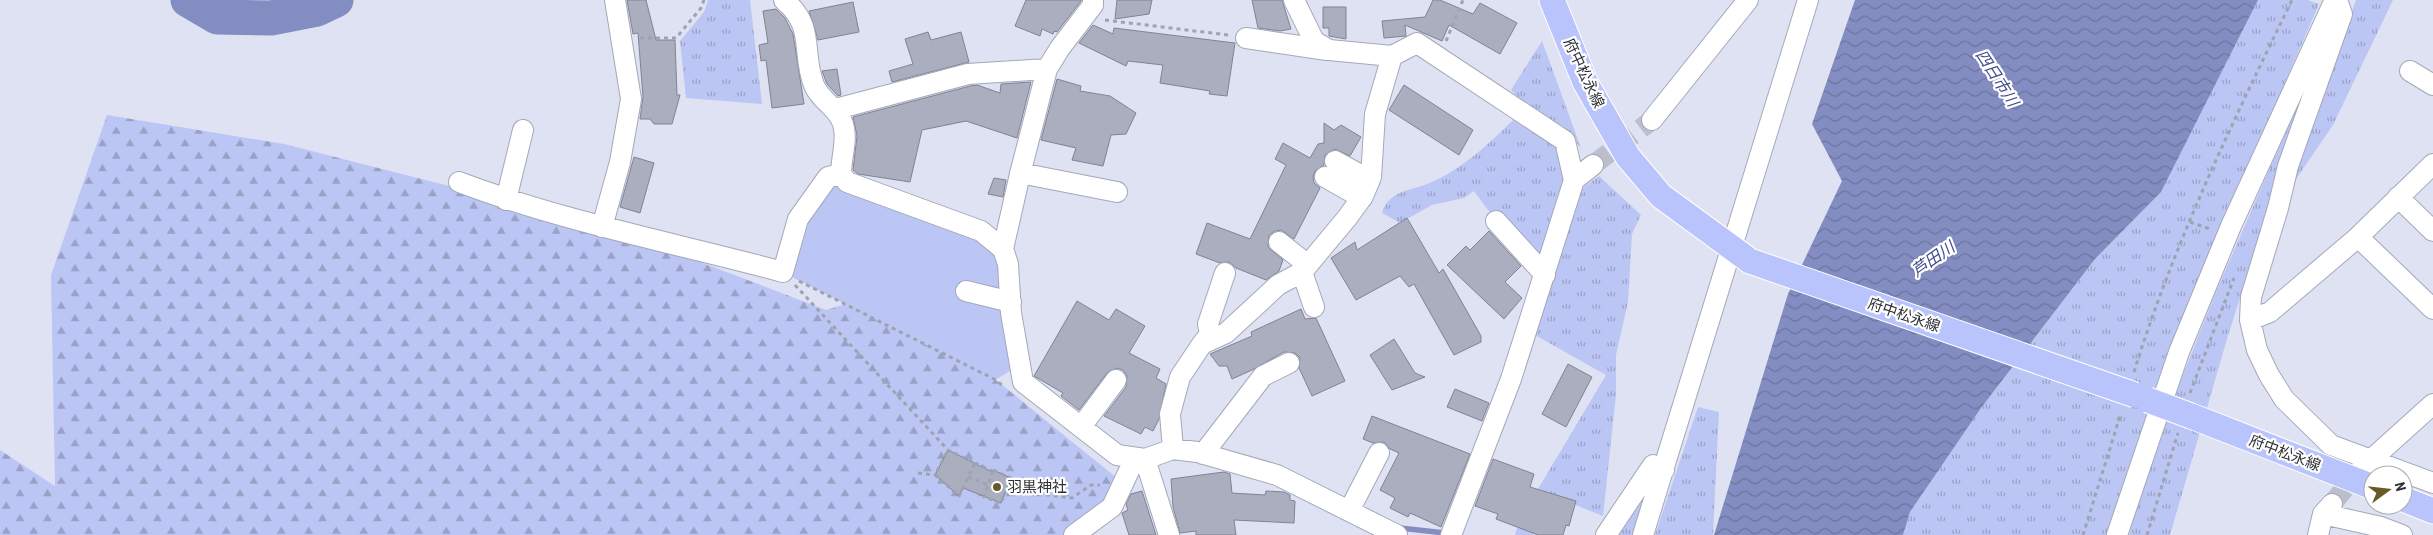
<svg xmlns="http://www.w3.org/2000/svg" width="2433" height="535" viewBox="0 0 2433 535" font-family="'Roboto Condensed','Noto Sans JP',sans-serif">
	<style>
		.grass { fill: url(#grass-tufts) }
		.forest { fill: url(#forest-firs) }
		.green { fill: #bcc6f5 }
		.water { fill: url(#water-waves) }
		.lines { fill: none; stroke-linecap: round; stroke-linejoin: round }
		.stream { stroke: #838dc1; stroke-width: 5.5 }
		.river { stroke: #838dc1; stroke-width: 35 }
		.building { fill: #aaaebe; stroke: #7f8393 }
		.minor-tunnel { stroke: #bbbfcd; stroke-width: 20; stroke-dasharray: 20 10; stroke-linecap: butt }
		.minor-casing { stroke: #a4a8b8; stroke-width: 22 }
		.major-casing { stroke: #fff; stroke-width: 27 }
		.path { stroke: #9fa2af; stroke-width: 3; stroke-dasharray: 4 4; stroke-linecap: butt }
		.minor { stroke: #fff; stroke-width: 20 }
		.major { stroke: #b9c3fc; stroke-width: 25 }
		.major-bridge-casing { stroke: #fff; stroke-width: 27; stroke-linecap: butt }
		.major-bridge { stroke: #b9c3fc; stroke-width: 25 }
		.poi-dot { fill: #675a27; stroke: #fff; stroke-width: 2 }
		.labels { text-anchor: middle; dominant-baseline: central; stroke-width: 4.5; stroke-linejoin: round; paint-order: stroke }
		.street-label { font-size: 15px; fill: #2f3137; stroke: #fff }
		.poi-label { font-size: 15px; fill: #2f3137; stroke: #fff; text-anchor: start }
		.water-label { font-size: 16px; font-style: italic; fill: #424b8d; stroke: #fff }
	</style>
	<defs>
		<pattern id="grass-tufts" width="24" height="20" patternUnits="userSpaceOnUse" patternTransform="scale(1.25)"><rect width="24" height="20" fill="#bcc6f5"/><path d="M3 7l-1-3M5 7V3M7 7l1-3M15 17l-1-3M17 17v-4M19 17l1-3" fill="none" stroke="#99a1c7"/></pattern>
		<pattern id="forest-firs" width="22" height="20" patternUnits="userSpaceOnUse" patternTransform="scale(1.25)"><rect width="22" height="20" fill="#bcc6f5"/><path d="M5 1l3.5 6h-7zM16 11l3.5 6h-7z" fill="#99a1c7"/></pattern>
		<pattern id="water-waves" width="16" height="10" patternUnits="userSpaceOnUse" patternTransform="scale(1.25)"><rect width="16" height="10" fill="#838dc1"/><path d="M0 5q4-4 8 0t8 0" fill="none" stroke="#6c749e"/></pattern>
	</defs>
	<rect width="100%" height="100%" fill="#dee2f3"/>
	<path class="grass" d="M708,0H750L762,104L686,98L680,41L704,12Z
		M2258,0H2308L2319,4L2263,134L2111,535H1903L1910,512L1981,408L2095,259L2161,192Z
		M2356,0H2393L2333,125L2292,185Z
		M1542,41L1581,148L1563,126L1524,104L1511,90Z
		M2311,73L2227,339L2170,535H2129L2152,452L2216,292Z
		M1514,119L1557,146L1568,181L1544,270L1496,221L1474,191L1464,198L1432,205L1400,223L1382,213C1389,189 1413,191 1432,182C1462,169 1490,143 1514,119Z
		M1599,176L1641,215L1632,234L1628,302L1616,355V395L1603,516L1550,495L1533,535H1515L1529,489H1538L1606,375L1535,335L1581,189Z
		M1698,407L1719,412L1713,535H1655Z
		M1649,489L1634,535H1606Z"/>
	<path class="forest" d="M107,115L284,144L603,225L826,310L846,304L996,380L1123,483L1073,535H0V450L55,486L51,275Z"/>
	<path class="green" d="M847,182L1003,249L1020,365L995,380L782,272L818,191Z"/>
	<path class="water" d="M1855,0H2258L2161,192L2095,259L1981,408L1910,512L1903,535H1714L1788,294L1842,181L1812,124Z"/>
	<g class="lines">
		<path class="stream" d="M1400,528L1445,533"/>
		<path class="river" d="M188,0L217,17L271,18L317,9L336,0"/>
	</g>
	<path class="building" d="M627,0H646L656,40H675L677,95H680L672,124H654L650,119H640L643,97L638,33L633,34Z
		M1026,0H1081V1L1057,32L1054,31L1053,34L1042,29L1040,36L1015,26Z
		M1117,0H1152L1149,14L1115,19Z
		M1252,0H1282L1291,29L1280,31L1258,28Z
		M1433,0H1440L1473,14L1480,3L1517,23L1500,54L1449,25L1442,41L1405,25L1406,36L1384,38L1382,21L1425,17Z
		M853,2L859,32L818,40L809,11Z
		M1323,7H1346V39L1329,36V28H1323Z
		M776,9L785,18L793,34L804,104L772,108L766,60L761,61L759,45L768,43L763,11Z
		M1093,25L1113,34L1114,28L1235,43L1227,96L1209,94L1210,91L1160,83L1163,65L1128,61L1126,66L1079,43Z
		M928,32L931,40L961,32L969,62L892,82L889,71L913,64L905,39Z
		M837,69L841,95L838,96L827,84L822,71Z
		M1057,79L1081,86L1080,91L1110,96L1136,113L1126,134L1111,135L1103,166L1072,160L1076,148L1041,140Z
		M1031,82L1017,138L966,121L922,130L910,182L858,174L853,170L857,136L853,117L970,86L977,85L1000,93L1001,84Z
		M1404,85L1473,130L1459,155L1389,110Z
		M1324,123L1334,130L1341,125L1361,137L1350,156L1335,149L1325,155L1324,165L1315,171L1313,177L1314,183L1320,188L1294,239L1281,230L1275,231L1269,235L1268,247L1283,260L1279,271L1266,280L1236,268L1229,262L1220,263L1196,254L1207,223L1250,239L1286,165L1275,159L1283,143L1310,158L1318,144L1324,143Z
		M634,157L654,163L640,213L620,207Z
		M994,178L1006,180L1003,197L988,194Z
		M1407,218L1439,273L1443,269L1481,336V342L1454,355L1414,284L1409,287L1400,276L1356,300L1331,258L1355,242L1357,250Z
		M1489,231L1521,266L1505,282L1522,298L1504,319L1447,265L1466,246L1470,250Z
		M1077,301L1109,320L1116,309L1145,326L1129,353L1160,369L1156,378L1166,384L1159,419L1153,431L1145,427L1141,434L1104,416L1126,387L1127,376L1123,370L1117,368L1107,373L1079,410L1061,396L1063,393L1034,376Z
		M1301,309L1305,319L1316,318L1345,381L1312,396L1299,368L1300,358L1295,353L1284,352L1252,370L1232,379L1227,366H1219L1210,354L1252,336L1251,332Z
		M1394,339L1415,373L1425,377L1392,390L1370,355Z
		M1568,364L1592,377L1566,427L1542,414Z
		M1455,389L1489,403L1482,421L1447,407Z
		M1372,416L1470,454L1441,527L1410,513L1408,517L1390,508L1395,498L1380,490L1399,453L1390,449L1384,442L1373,443L1363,439Z
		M948,450L992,472L993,470L1011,478L1001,503L963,488L959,496L935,475Z
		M1493,459L1534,474L1530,487L1576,501L1569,526L1566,525L1563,535H1538L1496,519L1498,514L1475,506Z
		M1224,472L1230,474L1232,493L1265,495L1266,491L1284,492L1290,495V500L1295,501L1294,523L1234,520L1236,535H1196V531L1180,533L1173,507L1171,479Z
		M1142,491L1156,535H1129L1122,513L1128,510L1126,504L1131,494Z"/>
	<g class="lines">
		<path class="minor-tunnel" d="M1593,165L1652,120
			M2332,504L2358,472"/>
		<g class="minor-casing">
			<path id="minor" d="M784,0C816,27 801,53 814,85C820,101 838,107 843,124C848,139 841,158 841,174L847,182L981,231L1003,249L1008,264L1011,313L1023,382L1117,455L1145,459L1173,449L1197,452L1277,475L1397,535
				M1294,0L1314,41L1329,50L1392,56L1417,43L1565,141L1574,180
				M2337,0L2342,14L2288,166L2278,208L2251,297L2250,320L2257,350L2269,375L2284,399L2331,445L2433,483
				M1246,38L1327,50
				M2410,71L2433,85
				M836,109L968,74L1047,69
				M1652,120L1748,0
				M1335,161L1370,180
				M1020,173L1117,192
				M1325,177L1362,198
				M459,182C564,222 675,243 783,272L798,219L828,177L841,174
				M2398,197L2433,231
				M506,200L523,130
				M1496,221L1545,275
				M602,227L620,162L631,99L615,0
				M2358,237L2433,309
				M1279,242L1308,265
				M1003,249L1020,174L1047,69L1060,48L1093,5V0
				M1302,272L1314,307
				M966,291L1011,302
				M2250,320L2270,312L2358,237L2433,164
				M1202,344L1210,334L1208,324L1225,273
				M1081,427L1116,380
				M1173,449L1170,414L1180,377L1202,344L1226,333L1278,285L1302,272L1347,218L1363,196L1371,177L1375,114L1392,56
				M1203,454L1263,376L1289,363
				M1145,459L1169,535
				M2362,468L2433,404
				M1349,511L1379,453
				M2323,514L2381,527L2402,535
				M1074,535L1112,507L1135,458
				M1451,535L1511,379L1574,180L1593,165
				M1606,535L1653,465L1664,470
				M1643,535L1808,0
				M2117,535L2179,352L2231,226L2333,4
				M2318,535L2323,514L2332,504"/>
		</g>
		<g class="major-casing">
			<path id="major" d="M1552,0L1585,82L1628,157L1661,196L1750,261
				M2191,416L2373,487
				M2403,499L2433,511"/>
		</g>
		<path class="path" d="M1105,20L1228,35
			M640,38H676L701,8L704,0
			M1446,41L1463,0
			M2190,222L2210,229
			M799,281L996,380L1004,387
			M795,285L948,450L975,463L959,496L935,475L948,450
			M2134,372C2174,243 2233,121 2292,0
			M2190,393L2234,278
			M975,463L992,471
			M993,470L1011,478L1001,503L984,497Z
			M918,473L935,475
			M968,477L988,485
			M1006,490L1072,498L1091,485H1100
			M2083,535L2121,413
			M2147,535L2178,433"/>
		<use href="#minor" class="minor"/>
		<use href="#major" class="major"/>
		<g class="major-bridge-casing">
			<path id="major-bridge" d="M1750,261L2135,395
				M2148,400L2191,416"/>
		</g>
		<use href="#major-bridge" class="major-bridge"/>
	</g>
	<circle class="poi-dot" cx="997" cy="487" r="5"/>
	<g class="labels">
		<g class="street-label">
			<text transform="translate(1584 73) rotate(65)">府中松永線</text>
			<text transform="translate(1904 315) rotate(19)">府中松永線</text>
			<text transform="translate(2285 453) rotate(21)">府中松永線</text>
		</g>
		<g class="poi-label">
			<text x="1007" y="487">羽黒神社</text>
		</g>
		<g class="water-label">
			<text transform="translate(1997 78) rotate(57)">四日市川</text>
			<text transform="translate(1933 259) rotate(-35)">芦田川</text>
		</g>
	</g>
	<g transform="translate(2388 490) rotate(75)"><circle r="24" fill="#ffffff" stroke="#acadaf"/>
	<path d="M0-4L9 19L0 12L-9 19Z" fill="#675a27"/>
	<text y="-8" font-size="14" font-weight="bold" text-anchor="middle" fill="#2f3137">N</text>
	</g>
</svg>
